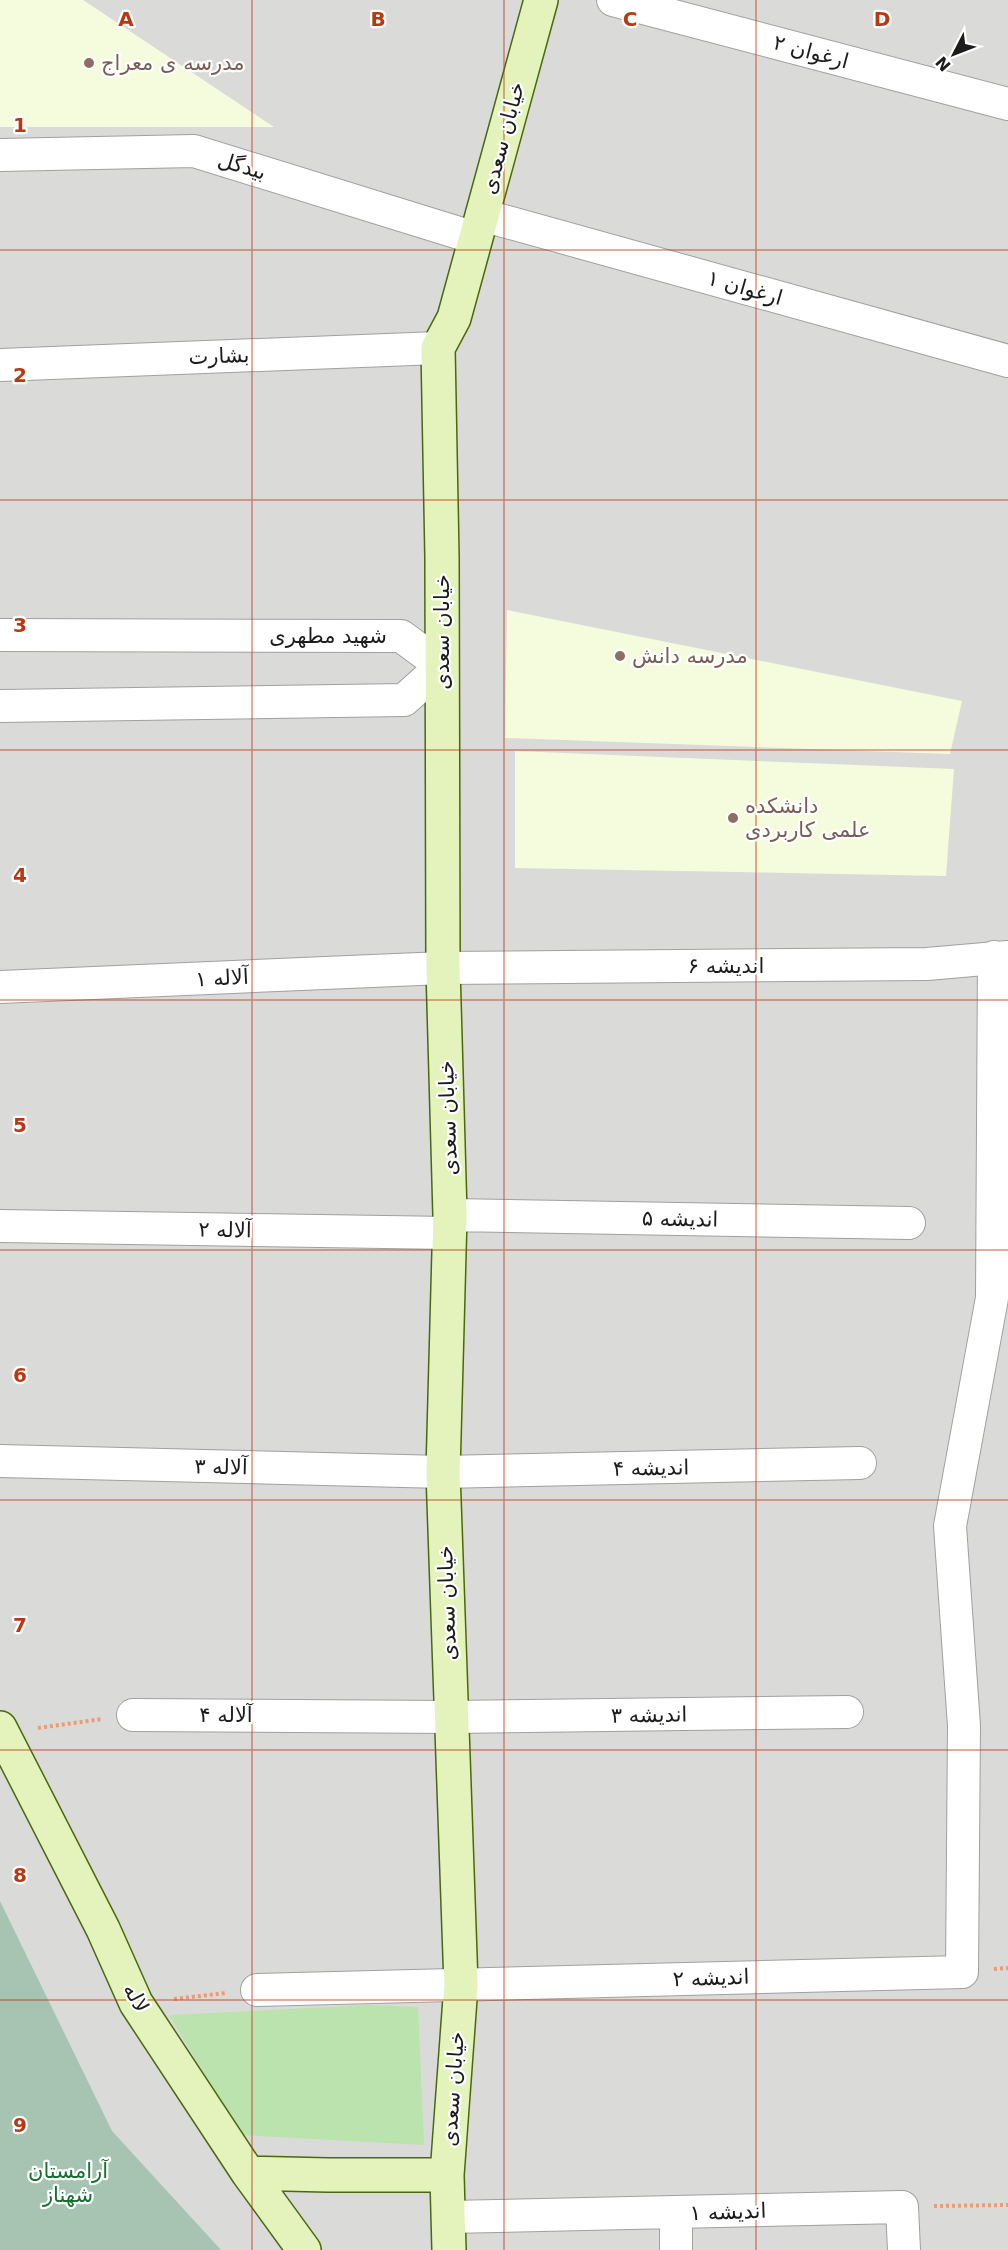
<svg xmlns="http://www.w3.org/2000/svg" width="1008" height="2250" viewBox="0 0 1008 2250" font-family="'DejaVu Sans','Noto Sans Arabic',sans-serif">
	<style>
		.residential { fill: #dadad9 }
		.education { fill: #f5fcdd }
		.grass { fill: #bbe3ad }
		.cemetery { fill: #a6c4b1 }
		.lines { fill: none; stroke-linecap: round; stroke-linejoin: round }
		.street-casing { stroke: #a0a0a0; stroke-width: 34 }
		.secondary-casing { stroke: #4a680e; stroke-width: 36 }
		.path { stroke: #ec9c74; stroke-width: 4; stroke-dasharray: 3 3; stroke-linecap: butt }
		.street { stroke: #fff; stroke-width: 32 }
		.secondary { stroke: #e3f3bb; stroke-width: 33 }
		.grid { fill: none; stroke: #b73812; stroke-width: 1.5; stroke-opacity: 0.55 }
		.education-dot { fill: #8d6e63; stroke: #fff; stroke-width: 2 }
		.labels { text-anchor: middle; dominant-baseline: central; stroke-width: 4.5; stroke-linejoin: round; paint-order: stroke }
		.street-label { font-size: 21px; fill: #1c1c1c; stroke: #fff }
		.education-label { font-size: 21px; fill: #785e54; stroke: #fff; text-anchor: start }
		.park-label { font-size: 21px; fill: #157031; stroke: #fff }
		.grid-label { font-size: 20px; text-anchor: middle; font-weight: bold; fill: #b73812; stroke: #fff; stroke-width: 4.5; stroke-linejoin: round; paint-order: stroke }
	</style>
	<rect width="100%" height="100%" fill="#edece3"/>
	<path class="residential" d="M0,0H1008V2250H0Z"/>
	<path class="education" d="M0,0H83L274,127H0Z
		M507,610L962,701L950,754L505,738Z
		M515,751L954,769L946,876L515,868Z"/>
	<path class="grass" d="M370,2005L418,2007L424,2145L241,2135L169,2015Z"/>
	<path class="cemetery" d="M0,1901L112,2131L221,2250H0Z"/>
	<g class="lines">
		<g class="street-casing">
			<path id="street" d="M613,0L1008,104
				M0,155L194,151L475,238
				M482,215L1008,361
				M0,365L438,348
				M0,635L401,636L442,666L404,700L0,706
				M0,987L443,968L927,964L1008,957
				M450,1215L909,1223
				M0,1226L450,1233
				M0,1461L443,1472L860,1463
				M133,1715L451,1717L847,1712
				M257,1990L962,1972L964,1726L950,1526L992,1298L994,957
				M448,2217L902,2207L904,2250
				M676,2250V2213"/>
		</g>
		<g class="secondary-casing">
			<path id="secondary" d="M0,1728L103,1929L136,2003L248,2173L304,2250
				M248,2173L328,2175H447
				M449,2250L447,2175L461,1985L443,1472L450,1215L443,968L442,557L438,348L454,318L541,0"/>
		</g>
		<path class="path" d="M38,1728L102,1719
			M994,1969L1008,1968
			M174,1999L226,1993
			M934,2206L1008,2205"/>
		<use href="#street" class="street"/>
		<use href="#secondary" class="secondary"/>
	</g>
	<path class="grid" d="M252,0V2250M504,0V2250M756,0V2250M0,250H1008M0,500H1008M0,750H1008M0,1000H1008M0,1250H1008M0,1500H1008M0,1750H1008M0,2000H1008"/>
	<g class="education-dot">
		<circle cx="89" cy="63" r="6"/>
		<circle cx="620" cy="656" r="6"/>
		<circle cx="733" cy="818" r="6"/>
	</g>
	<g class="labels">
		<g class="street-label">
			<text transform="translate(811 52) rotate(15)">ارغوان ۲</text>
			<text transform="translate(503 138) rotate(-75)">خیابان سعدی</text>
			<text transform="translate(242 166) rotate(17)">بیدگل</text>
			<text transform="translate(745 288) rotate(16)">ارغوان ۱</text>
			<text transform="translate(219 356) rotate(-2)">بشارت</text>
			<text transform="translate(442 632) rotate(-90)">خیابان سعدی</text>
			<text x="328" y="636">شهید مطهری</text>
			<text x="726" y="966">اندیشه ۶</text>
			<text transform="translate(222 978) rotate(-3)">آلاله ۱</text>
			<text transform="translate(448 1118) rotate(-92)">خیابان سعدی</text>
			<text transform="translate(680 1219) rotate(1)">اندیشه ۵</text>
			<text transform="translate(225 1230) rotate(1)">آلاله ۲</text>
			<text transform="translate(221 1467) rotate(1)">آلاله ۳</text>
			<text transform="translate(651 1468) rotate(-1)">اندیشه ۴</text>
			<text transform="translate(447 1603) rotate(-92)">خیابان سعدی</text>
			<text x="226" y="1715">آلاله ۴</text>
			<text transform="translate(649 1715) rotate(-1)">اندیشه ۳</text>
			<text transform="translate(711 1978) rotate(-2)">اندیشه ۲</text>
			<text transform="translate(136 1998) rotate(62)">لاله</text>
			<text transform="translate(453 2089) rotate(-86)">خیابان سعدی</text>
			<text transform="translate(728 2212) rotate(-2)">اندیشه ۱</text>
		</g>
		<g class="education-label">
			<text x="101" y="63">مدرسه ی معراج</text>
			<text x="632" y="656">مدرسه دانش</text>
			<text x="745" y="806">دانشکده<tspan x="745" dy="24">علمی کاربردی</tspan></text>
		</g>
		<g class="park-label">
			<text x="68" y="2171">آرامستان<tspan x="68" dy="24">شهناز</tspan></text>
		</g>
	</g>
	<g class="grid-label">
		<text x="126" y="26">A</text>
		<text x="378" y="26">B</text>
		<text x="630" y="26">C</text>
		<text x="882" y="26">D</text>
		<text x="20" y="132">1</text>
		<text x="20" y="382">2</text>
		<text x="20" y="632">3</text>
		<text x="20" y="882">4</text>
		<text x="20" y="1132">5</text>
		<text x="20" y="1382">6</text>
		<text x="20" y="1632">7</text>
		<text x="20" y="1882">8</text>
		<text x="20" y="2132">9</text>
	</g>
	<g transform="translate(954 54) rotate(228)" stroke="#ffffff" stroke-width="4.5" paint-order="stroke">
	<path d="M0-4.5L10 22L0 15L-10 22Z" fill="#1c1c1c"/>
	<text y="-9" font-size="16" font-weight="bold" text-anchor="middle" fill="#1c1c1c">N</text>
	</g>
</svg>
